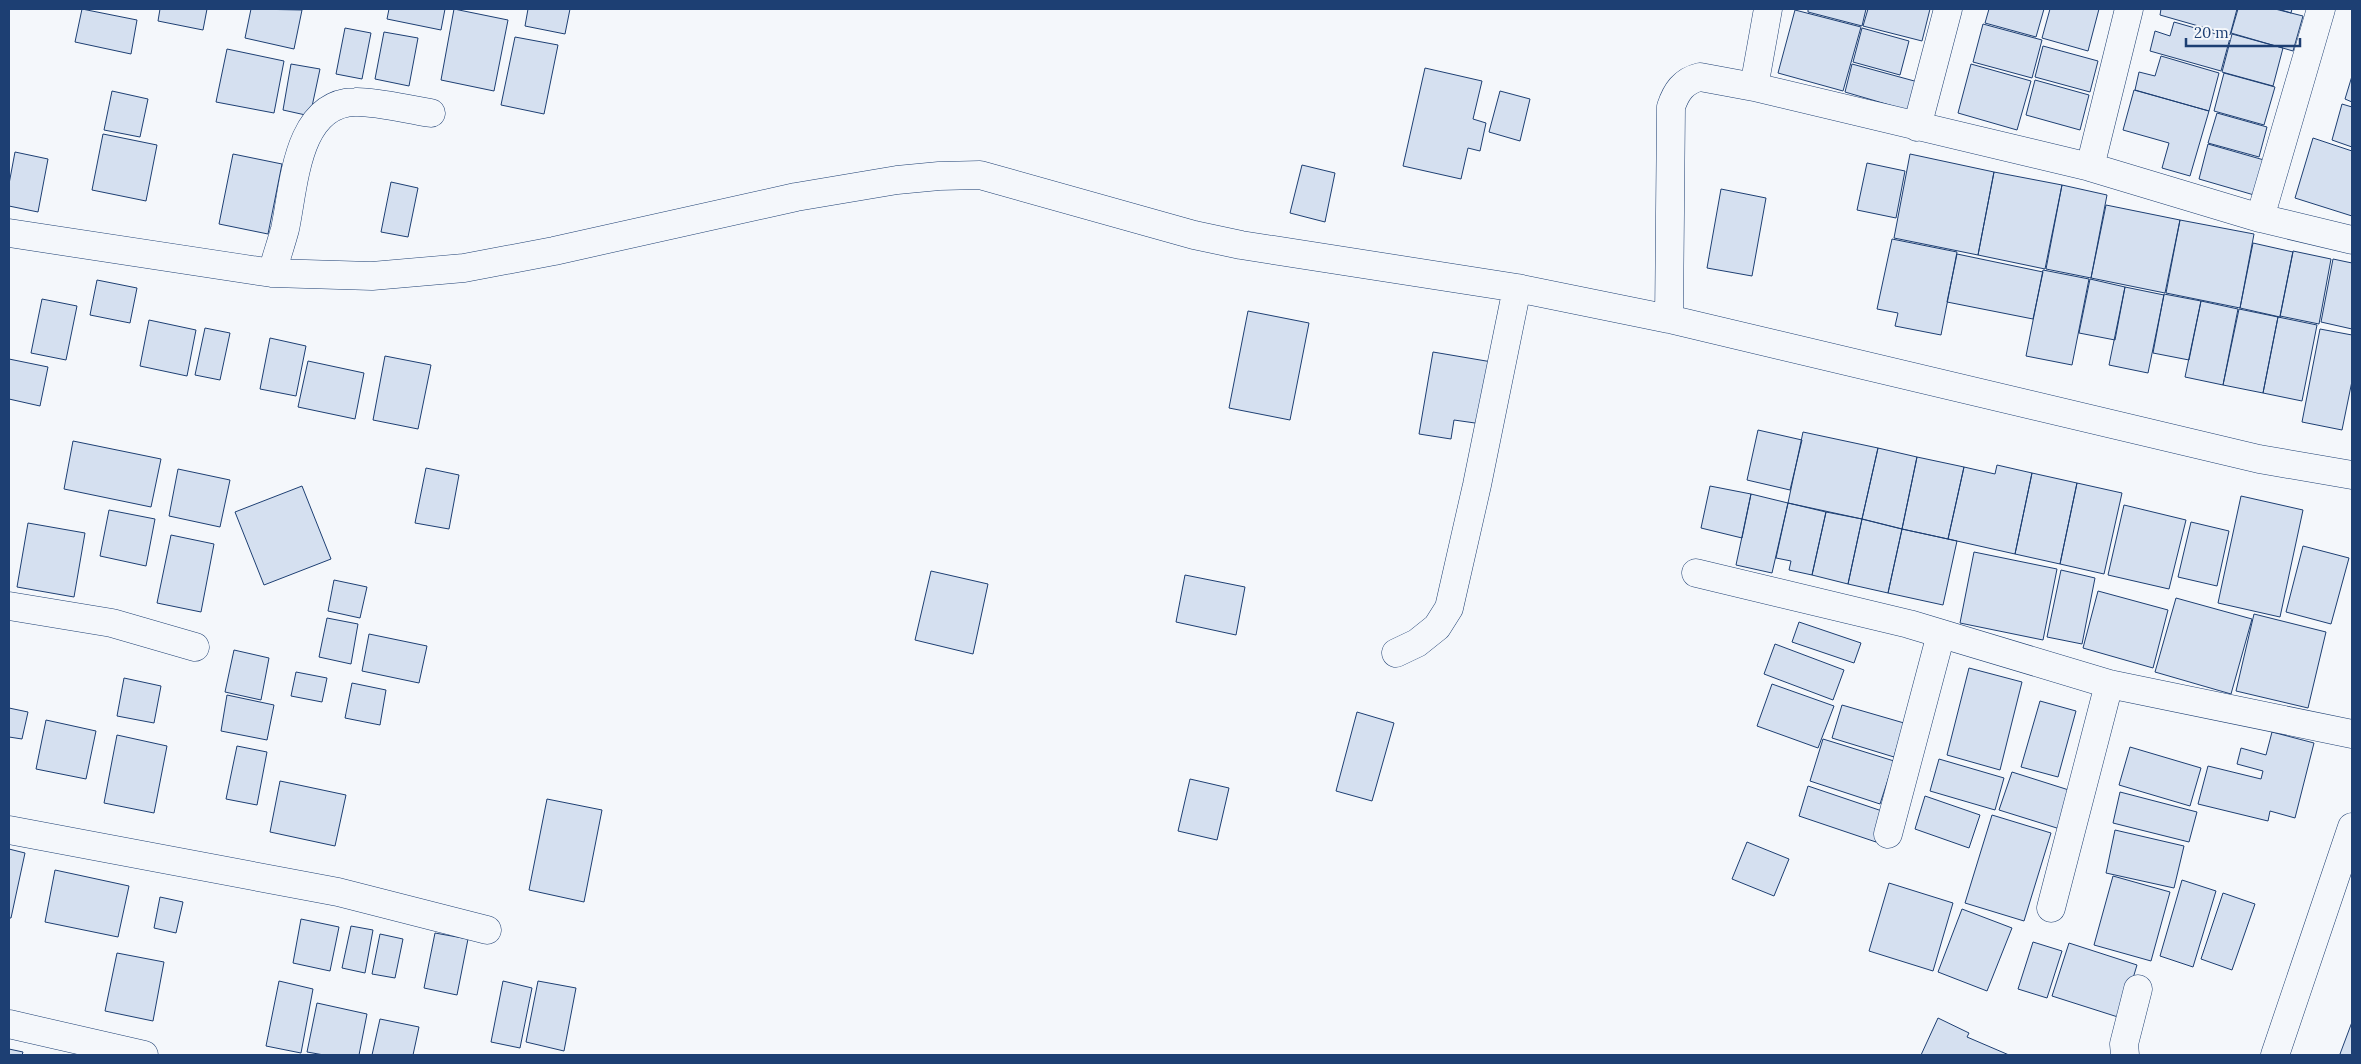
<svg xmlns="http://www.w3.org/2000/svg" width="2361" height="1064" viewBox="0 0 2361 1064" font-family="Lora,serif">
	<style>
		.building { fill: #d5e0f0; stroke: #1d3f73 }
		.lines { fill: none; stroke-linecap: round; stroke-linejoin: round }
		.minor-casing { stroke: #1d3f73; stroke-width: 29 }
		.minor { stroke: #f4f7fb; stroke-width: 28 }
	</style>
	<rect width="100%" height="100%" fill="#f4f7fb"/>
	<path class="building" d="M82,9L137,20L131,54L75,42Z
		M160,9H207L203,30L158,21Z
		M251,9L302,10L294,49L245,38Z
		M389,9H445L441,30L387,19Z
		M454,9L508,20L494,91L441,80Z
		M528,9H570L565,34L525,26Z
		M1808,9H1866L1862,26L1808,12Z
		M1868,9H1930L1922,41L1863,26Z
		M1989,9H2044L2036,37L1985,23Z
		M2050,9H2099L2088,51L2042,38Z
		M2161,9H2237L2230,35L2160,15Z
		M2238,9H2275L2303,16L2293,51L2231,33Z
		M2278,9H2292L2291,13Z
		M1795,10L1861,27L1843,91L1778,73Z
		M2174,22L2230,38L2221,71L2150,51L2155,31L2170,36Z
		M1983,24L2042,40L2032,78L1973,62Z
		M345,28L371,33L362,79L336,74Z
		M1862,28L1909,41L1900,75L1853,62Z
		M384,32L418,38L409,86L375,79Z
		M2232,34L2283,48L2273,86L2222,72Z
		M515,37L558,45L544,114L501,105Z
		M2043,46L2098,61L2090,92L2035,77Z
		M227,49L284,61L274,113L216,102Z
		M2161,56L2219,73L2209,111L2135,90L2139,72L2155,76Z
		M291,64L320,69L310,116L283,110Z
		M1852,64L1918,82L1910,111L1845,92Z
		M1971,64L2031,81L2017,130L1958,113Z
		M1425,68L1482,81L1473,119L1486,123L1480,151L1468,148L1461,179L1403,166Z
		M2224,73L2275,87L2264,125L2214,111Z
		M2352,76V102L2345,99Z
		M2035,80L2089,95L2080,130L2026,115Z
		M2134,90L2209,111L2190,176L2162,168L2169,143L2123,130Z
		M112,91L148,99L140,137L104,130Z
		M1500,91L1530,99L1520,141L1489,132Z
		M2342,104L2352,107V147L2332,140Z
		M2217,113L2267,127L2259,157L2208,143Z
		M103,134L157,145L146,201L92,190Z
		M2313,138L2352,151V216L2295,198Z
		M2208,144L2271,162L2261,197L2199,179Z
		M15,152L48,159L38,212L9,206V184Z
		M233,154L282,164L268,234L219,224Z
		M1910,154L1994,172L1978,255L1894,238Z
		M1867,163L1905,171L1896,218L1857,210Z
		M1302,165L1335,173L1325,222L1290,213Z
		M1994,172L2062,185L2045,269L1978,255Z
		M391,182L418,188L408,237L381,232Z
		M2062,185L2107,195L2091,278L2046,269Z
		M1721,189L1766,198L1752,276L1707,268Z
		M2106,205L2180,220L2165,293L2091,278Z
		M2180,220L2254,234L2240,308L2166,293Z
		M1892,239L1957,252L1941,335L1895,326L1898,313L1877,309Z
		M2253,243L2293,252L2280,317L2240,308Z
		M2293,251L2331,259L2319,324L2280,316Z
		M1957,254L2043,272L2033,319L1947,302Z
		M2333,259L2352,263V329L2321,322Z
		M2043,270L2089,279L2072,365L2026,356Z
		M2090,279L2125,287L2115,340L2079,333Z
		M97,280L137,288L130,323L90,315Z
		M2125,287L2164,295L2148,373L2109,365Z
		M2164,294L2201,301L2189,360L2153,353Z
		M42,299L77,306L66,360L31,353Z
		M2201,301L2238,309L2223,385L2185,377Z
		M2239,309L2278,317L2263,393L2223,385Z
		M1248,311L1309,323L1290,420L1229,408Z
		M2278,317L2317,325L2302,401L2263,393Z
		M149,320L196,330L187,376L140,366Z
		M205,328L230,333L220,380L195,375Z
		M2320,329L2352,335V381L2342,430L2302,422Z
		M270,338L306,346L296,396L260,389Z
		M1433,352L1492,362L1482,424L1454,420L1451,439L1419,434Z
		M385,356L431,365L418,429L373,420Z
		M9,359L48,367L40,406L9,399Z
		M308,361L364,373L355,419L298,407Z
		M1758,430L1802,440L1790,490L1747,480Z
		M1803,432L1878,448L1862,519L1788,503Z
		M73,441L161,459L151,507L64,489Z
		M1878,448L1917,457L1902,529L1862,519Z
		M1917,457L1964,467L1948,539L1902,529Z
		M1997,465L2032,473L2015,554L1948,539L1964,467L1995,474Z
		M426,468L459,475L449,529L415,523Z
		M178,469L230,480L220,527L169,516Z
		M2032,473L2077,483L2060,564L2015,554Z
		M2077,483L2122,493L2104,574L2060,564Z
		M302,486L331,559L264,585L235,512Z
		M1710,486L1751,494L1742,538L1701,528Z
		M1751,494L1788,503L1772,573L1736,565Z
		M2241,496L2303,510L2280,617L2218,603Z
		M1788,503L1826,512L1812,575L1789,570L1791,561L1776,558Z
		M2124,505L2186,520L2169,589L2108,575Z
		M109,510L155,519L146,566L100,556Z
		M1826,512L1862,519L1848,584L1812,575Z
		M1862,519L1902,529L1888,593L1848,584Z
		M2191,522L2229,531L2217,586L2178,577Z
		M28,523L85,533L74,597L17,587Z
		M1902,529L1957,541L1943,605L1888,593Z
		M171,535L214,544L201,612L157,603Z
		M2303,546L2349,558L2331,624L2286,612Z
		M1974,552L2057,569L2043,640L1960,623Z
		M2061,570L2095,578L2082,644L2047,637Z
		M931,571L988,584L973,654L915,640Z
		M1185,575L1245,587L1236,635L1176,622Z
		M334,580L367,587L360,618L328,611Z
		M2098,591L2168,610L2153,668L2083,648Z
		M2176,598L2252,619L2231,694L2155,672Z
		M2254,614L2326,632L2308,708L2236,691Z
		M327,618L358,624L351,664L319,657Z
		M1799,622L1861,643L1854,663L1792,642Z
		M369,634L427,646L419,683L362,671Z
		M1775,644L1844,670L1833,700L1764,674Z
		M234,650L269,658L261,700L225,692Z
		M1969,668L2022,682L2000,770L1947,755Z
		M296,672L327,678L322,702L291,696Z
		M124,678L161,686L154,723L117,716Z
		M352,683L386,690L380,725L345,718Z
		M1772,684L1834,706L1818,748L1757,726Z
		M227,695L274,705L267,740L221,731Z
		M2040,701L2076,711L2058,777L2021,767Z
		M1842,705L1904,723L1894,757L1832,738Z
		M9,708L28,712L22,739L9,737Z
		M1357,712L1394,723L1372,801L1336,791Z
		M46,720L96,731L86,779L36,769Z
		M2272,732L2314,743L2295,818L2270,811L2268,821L2198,804L2208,766L2261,779L2263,771L2237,764L2241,748L2266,755Z
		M117,735L167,746L154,813L104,803Z
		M1823,739L1894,761L1880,804L1810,781Z
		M237,746L267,752L257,805L226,799Z
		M2130,747L2201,768L2190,806L2119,785Z
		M1939,759L2004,778L1995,810L1930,791Z
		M2012,772L2072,791L2060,829L1999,810Z
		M1190,779L1229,788L1217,840L1178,831Z
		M280,781L346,795L335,846L270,832Z
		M1808,786L1885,812L1876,842L1799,816Z
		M2120,792L2197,812L2189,842L2113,823Z
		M1925,796L1980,815L1969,848L1915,829Z
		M547,799L602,810L584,902L529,890Z
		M1992,815L2051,833L2024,921L1965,903Z
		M2115,830L2184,846L2174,888L2106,873Z
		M1747,842L1789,859L1774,896L1732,879Z
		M9,849L25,853L11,918H9Z
		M55,870L129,886L118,937L45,922Z
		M2113,876L2170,892L2151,961L2094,945Z
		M2182,880L2216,891L2193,967L2160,956Z
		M1889,883L1953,903L1933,971L1869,951Z
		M2223,893L2255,904L2232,970L2201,959Z
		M160,897L183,902L176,933L154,928Z
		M1962,909L2012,928L1987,991L1938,972Z
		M301,919L339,927L330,971L293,963Z
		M351,926L373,930L365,973L342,968Z
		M435,933L468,939L457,995L424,988Z
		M380,934L403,939L395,978L372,974Z
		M2033,942L2062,951L2047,998L2018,989Z
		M2069,943L2137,965L2121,1018L2052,996Z
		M117,953L164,962L153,1021L105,1011Z
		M279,981L313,989L301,1053L266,1046Z
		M503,981L532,988L520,1048L491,1042Z
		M538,981L576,988L564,1051L526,1042Z
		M317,1003L367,1014L359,1055H324L307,1052Z
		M1938,1018L1969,1033L1967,1037L2009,1055H1921Z
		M380,1019L419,1027L413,1055H372Z
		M2352,1022V1055H2343L2340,1054Z
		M9,1049L23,1052L22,1055H9Z"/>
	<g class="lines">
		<g class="minor-casing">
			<path id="minor" d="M1754,87L1768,9
				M1917,127L1948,9
				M2090,167L2129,9
				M2260,218L2321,9
				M9,233L272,273L372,276L464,268L554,251L796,197L897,180L939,176L980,175L1194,235L1241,245L1517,288L1669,319L2259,459L2352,475
				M272,273C276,258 281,244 285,229C294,188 296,103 355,102C375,101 409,110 431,113
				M1669,319L1671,107C1676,92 1683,81 1700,77L1754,87L2090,167L2260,218L2352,240
				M1696,573L1909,624L2109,684L2352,734
				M9,606L112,623L195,647
				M1396,653L1417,643L1437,627L1449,608L1477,485L1517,288
				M9,830L338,892L487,930
				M1888,834L1941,634
				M2051,908L2109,684
				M9,1024L144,1055
				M2125,1055L2124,1044L2138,989
				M2275,1055L2352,827"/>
		</g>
		<use href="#minor" class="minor"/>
	</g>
	<rect width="2361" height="1064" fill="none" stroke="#1d3f73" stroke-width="20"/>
	<path d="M2186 38v8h114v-8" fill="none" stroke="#1d3f73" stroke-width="2.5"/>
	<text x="2194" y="38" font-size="15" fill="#1d3f73" stroke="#f4f7fb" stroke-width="4" paint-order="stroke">20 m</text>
</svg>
